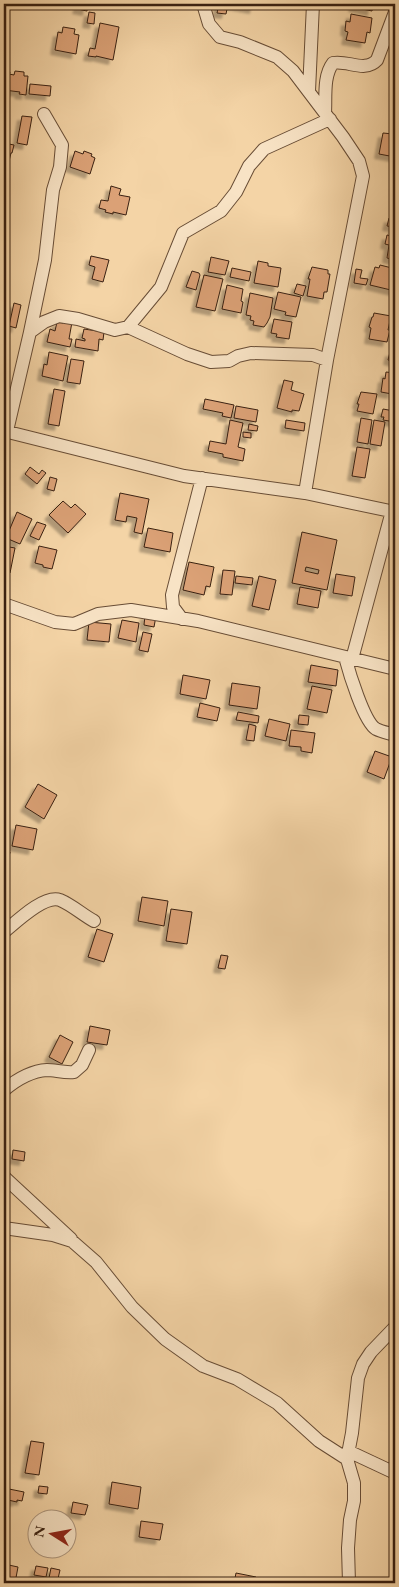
<svg xmlns="http://www.w3.org/2000/svg" width="399" height="1587" viewBox="0 0 399 1587" font-family="'EB Garamond',serif">
	<style>
		.building { fill: #dba176; stroke: #392011; fill-rule: evenodd; filter: url(#shadow) }
		.lines { fill: none; stroke-linecap: round; stroke-linejoin: round }
		.minor-casing { stroke: #684d36; stroke-width: 14 }
		.minor { stroke: #f8e3c5; stroke-width: 12 }
	</style>
	<defs>
		<filter id="shadow"><feDropShadow dx="-4.5" dy="4.5" stdDeviation="1" flood-color="#0004"/></filter>
	</defs>
	<rect width="100%" height="100%" fill="#f4d4a6"/>
	<filter id="stains"><feTurbulence type="fractalNoise" baseFrequency=".004" numOctaves="4"/><feColorMatrix values="0 0 0 0 .2 0 0 0 0 .09 0 0 0 0 .02 0 0 0 .5 -.17"/></filter>
	<radialGradient id="worn" r=".72"><stop offset=".6" stop-color="#630" stop-opacity="0"/><stop offset="1" stop-color="#630" stop-opacity=".3"/></radialGradient>
	<path class="building" d="M79,4H88L87,11L77,9Z
		M219,4H255L254,9L228,4L226,14L217,13Z
		M354,4H373L372,11L353,7Z
		M89,12L95,13L94,24L87,23Z
		M351,14L372,18L370,33L367,32L365,43L346,40L348,32L345,31L346,21L350,22Z
		M100,23L119,27L113,60L96,56V57L88,56L90,48L95,49Z
		M63,27L75,29L74,34L79,35L76,54L55,50L58,32L62,33Z
		M4,71L10,72L7,80H4Z
		M15,71L24,72V76H28L26,95L19,94L20,92L4,90V80H8L9,74L14,75Z
		M30,84L51,86L50,96L29,94Z
		M22,116L32,117L27,145L17,143Z
		M383,133L393,134L392,139L395,140L394,151H395V157L379,154Z
		M4,143L14,145L12,153H11L7,169L4,168Z
		M75,151L83,154L84,151L92,154L91,156L95,158L90,174L70,167Z
		M111,186L121,189L119,195L130,197L126,215L113,212V214L105,212L106,210L99,208L101,200L108,201Z
		M389,218L395,220V235L393,234L394,227L387,226Z
		M387,235L395,237V260L387,258L389,245L385,244Z
		M91,256L109,260L103,282L92,279L95,267L89,265Z
		M211,257L229,261L225,275L208,272Z
		M258,261L268,263V266L281,268L278,287L254,283Z
		M380,265L392,268L391,271L395,272V291L370,285L375,267L379,268Z
		M312,267L328,270V274H330L327,292H324L323,299L307,296L310,279H308Z
		M232,268L251,272L249,281L230,277Z
		M356,269L362,270L360,278L368,279L366,285L354,283Z
		M192,271L199,273L200,275L196,290L186,287Z
		M204,275L223,279L215,311L196,307Z
		M297,284L306,286L303,296L294,293Z
		M227,285L243,289L241,301L243,302L241,313L222,309Z
		M278,292L301,297L296,317L285,315L286,312L274,309Z
		M250,293L273,298L270,317L267,323L264,327L253,325L254,321L250,320L251,316L246,315Z
		M14,303L21,305L16,328L9,326Z
		M374,313L391,316L388,330H390L387,342L369,339L371,328L369,327L372,317H373Z
		M274,319L292,322L289,339L276,337L277,334L271,333Z
		M63,320L72,322L69,339H72L70,347L47,342L50,329L55,331L57,322L63,323Z
		M84,329L104,332L103,340L99,339L98,351L75,347L76,339L85,341V339L82,338Z
		M49,352L68,356L63,381L42,376L44,364L47,365Z
		M390,352L395,353V362L388,360Z
		M71,359L84,361L80,384L67,382Z
		M386,372L395,373L392,394L381,392L383,378L385,379Z
		M284,380L293,382L291,390L304,394L299,411L292,410V412L277,408Z
		M54,389L65,391L59,426L48,424Z
		M361,392L377,394L373,414L357,411L359,404H357Z
		M205,399L234,405L231,418L222,416L223,413L203,409Z
		M236,406L258,410L256,422L234,418Z
		M383,409L394,411L395,413V422L383,420L384,417H381Z
		M361,418L372,420L368,444L357,442Z
		M230,420L243,423L238,447L245,449L243,461L223,457V454L208,451L210,441L226,444Z
		M286,420L305,423L304,431L285,428Z
		M374,420L385,422L381,446L370,444Z
		M249,424L258,426L257,431L248,430Z
		M243,432L251,433V438L243,437Z
		M357,447L370,449L365,478L352,476Z
		M30,467L39,474L42,470L46,473L37,484L25,474Z
		M50,477L57,479L54,491L47,489Z
		M120,493L149,499L142,534L134,532L137,518L127,516L126,522L115,520Z
		M63,501L71,508L75,504L86,514L68,533L49,515Z
		M17,512L32,519L20,544L6,538Z
		M37,522L46,525L39,540L30,536Z
		M148,528L173,533L170,552L144,547Z
		M302,532L337,540L327,590L292,583ZM306,567L319,570L318,574L305,571Z
		M4,546L15,548L10,573L4,572Z
		M39,546L57,550L52,569L43,567V565L35,563Z
		M189,562L214,567L210,587L206,586L204,595L183,590Z
		M223,570L235,571L232,595L220,594Z
		M336,574L355,577L352,596L333,593Z
		M236,576L253,578L252,585L235,583Z
		M259,576L276,580L269,610L252,606Z
		M300,587L321,591L318,608L297,604Z
		M145,615L156,616L154,627L144,625Z
		M122,620L139,623L136,642L118,638Z
		M89,622L111,624L109,642L87,640Z
		M143,632L152,634L148,652L139,650Z
		M311,665L338,670L336,686L308,682Z
		M183,675L210,680L206,699L180,694Z
		M232,683L260,687L257,709L229,705Z
		M312,686L332,690L327,713L307,709Z
		M200,703L220,708L217,721L197,717Z
		M238,712L259,716L258,723L236,720Z
		M299,715L309,716L308,725L298,724Z
		M269,719L290,724L286,741L265,736Z
		M249,724L256,726L254,741L246,740Z
		M291,730L315,733L312,753L301,751V747L289,746Z
		M375,751L392,757L384,779L367,772Z
		M38,784L57,795L44,819L25,807Z
		M16,825L37,829L33,850L12,846Z
		M4,851L10,852L6,873H4Z
		M142,897L168,901L164,926L138,921Z
		M171,909L192,912L187,944L166,941Z
		M97,929L113,934L104,962L88,957Z
		M221,955L228,956L225,969L218,968Z
		M90,1026L110,1030L107,1045L87,1042Z
		M60,1035L73,1042L62,1064L49,1057Z
		M13,1150L25,1152L24,1161L12,1159Z
		M31,1441L44,1443L39,1475L25,1473Z
		M112,1482L141,1487L138,1509L109,1504Z
		M39,1486L48,1487L47,1494L38,1493Z
		M4,1488L24,1492L22,1501L17,1500V1502L8,1500V1498H4Z
		M73,1502L88,1505L85,1515L71,1513Z
		M44,1512L62,1515L61,1520H43Z
		M141,1521L163,1524L160,1540L139,1537Z
		M4,1564L18,1567L15,1583H4Z
		M36,1566L48,1568L46,1577L34,1575Z
		M51,1568L60,1570L57,1583H48Z
		M236,1573L256,1577L254,1583H234Z"/>
	<g class="lines">
		<g class="minor-casing">
			<path id="minor" d="M203,4L209,24L220,37L240,42L277,57L293,71L343,137L359,161L363,176L327,360L305,493
				M309,91L313,4
				M325,113C326,97 323,76 333,63C348,60 365,73 377,60L395,12
				M128,327L187,354L211,362L229,361L238,356L251,353L313,355L327,360
				M30,332L45,260L53,190L60,167L62,145L44,114
				M4,431L184,476L305,493L395,512
				M7,431L30,332L44,322L59,316L78,319L115,330L128,327L161,287L183,233L221,211L236,192L249,166L264,149L330,119
				M4,604L55,622L74,624L98,614L131,610L198,621L395,669
				M182,619L173,607L172,595L202,478
				M345,657C349,672 364,722 376,729C382,732 389,733 395,735
				M352,659L392,511
				M4,932C15,923 44,894 60,900C72,905 83,915 94,921
				M4,1090C16,1080 30,1071 47,1070C55,1070 64,1073 74,1072L82,1065L89,1050
				M4,1177L71,1239
				M4,1228L53,1235L72,1241L96,1262L132,1307L165,1339L203,1366L237,1379L277,1403L319,1441L347,1459L354,1483V1501L350,1520L348,1548L349,1583
				M348,1451L395,1473
				M347,1459L352,1433L358,1378L363,1364L371,1352L395,1327"/>
		</g>
		<use href="#minor" class="minor"/>
	</g>
	<rect width="399" height="1587" fill="none" stroke="#f4d4a6" stroke-width="20"/>
	<rect x="5" y="5" width="389" height="1577" fill="none" stroke="#392011" stroke-width="2.5"/>
	<rect x="10" y="10" width="379" height="1567" fill="none" stroke="#392011"/>
	<g transform="translate(52 1534) rotate(281)"><circle r="24" fill="#f8e3c5" stroke="#ac957d"/>
	<path d="M0-4L9 19L0 12L-9 19Z" fill="#8f2418"/>
	<text y="-8" font-size="14" font-weight="bold" text-anchor="middle" fill="#392011">N</text>
	</g>
	<rect width="100%" height="100%" filter="url(#stains)"/>
	<rect width="100%" height="100%" fill="url(#worn)"/>
</svg>
